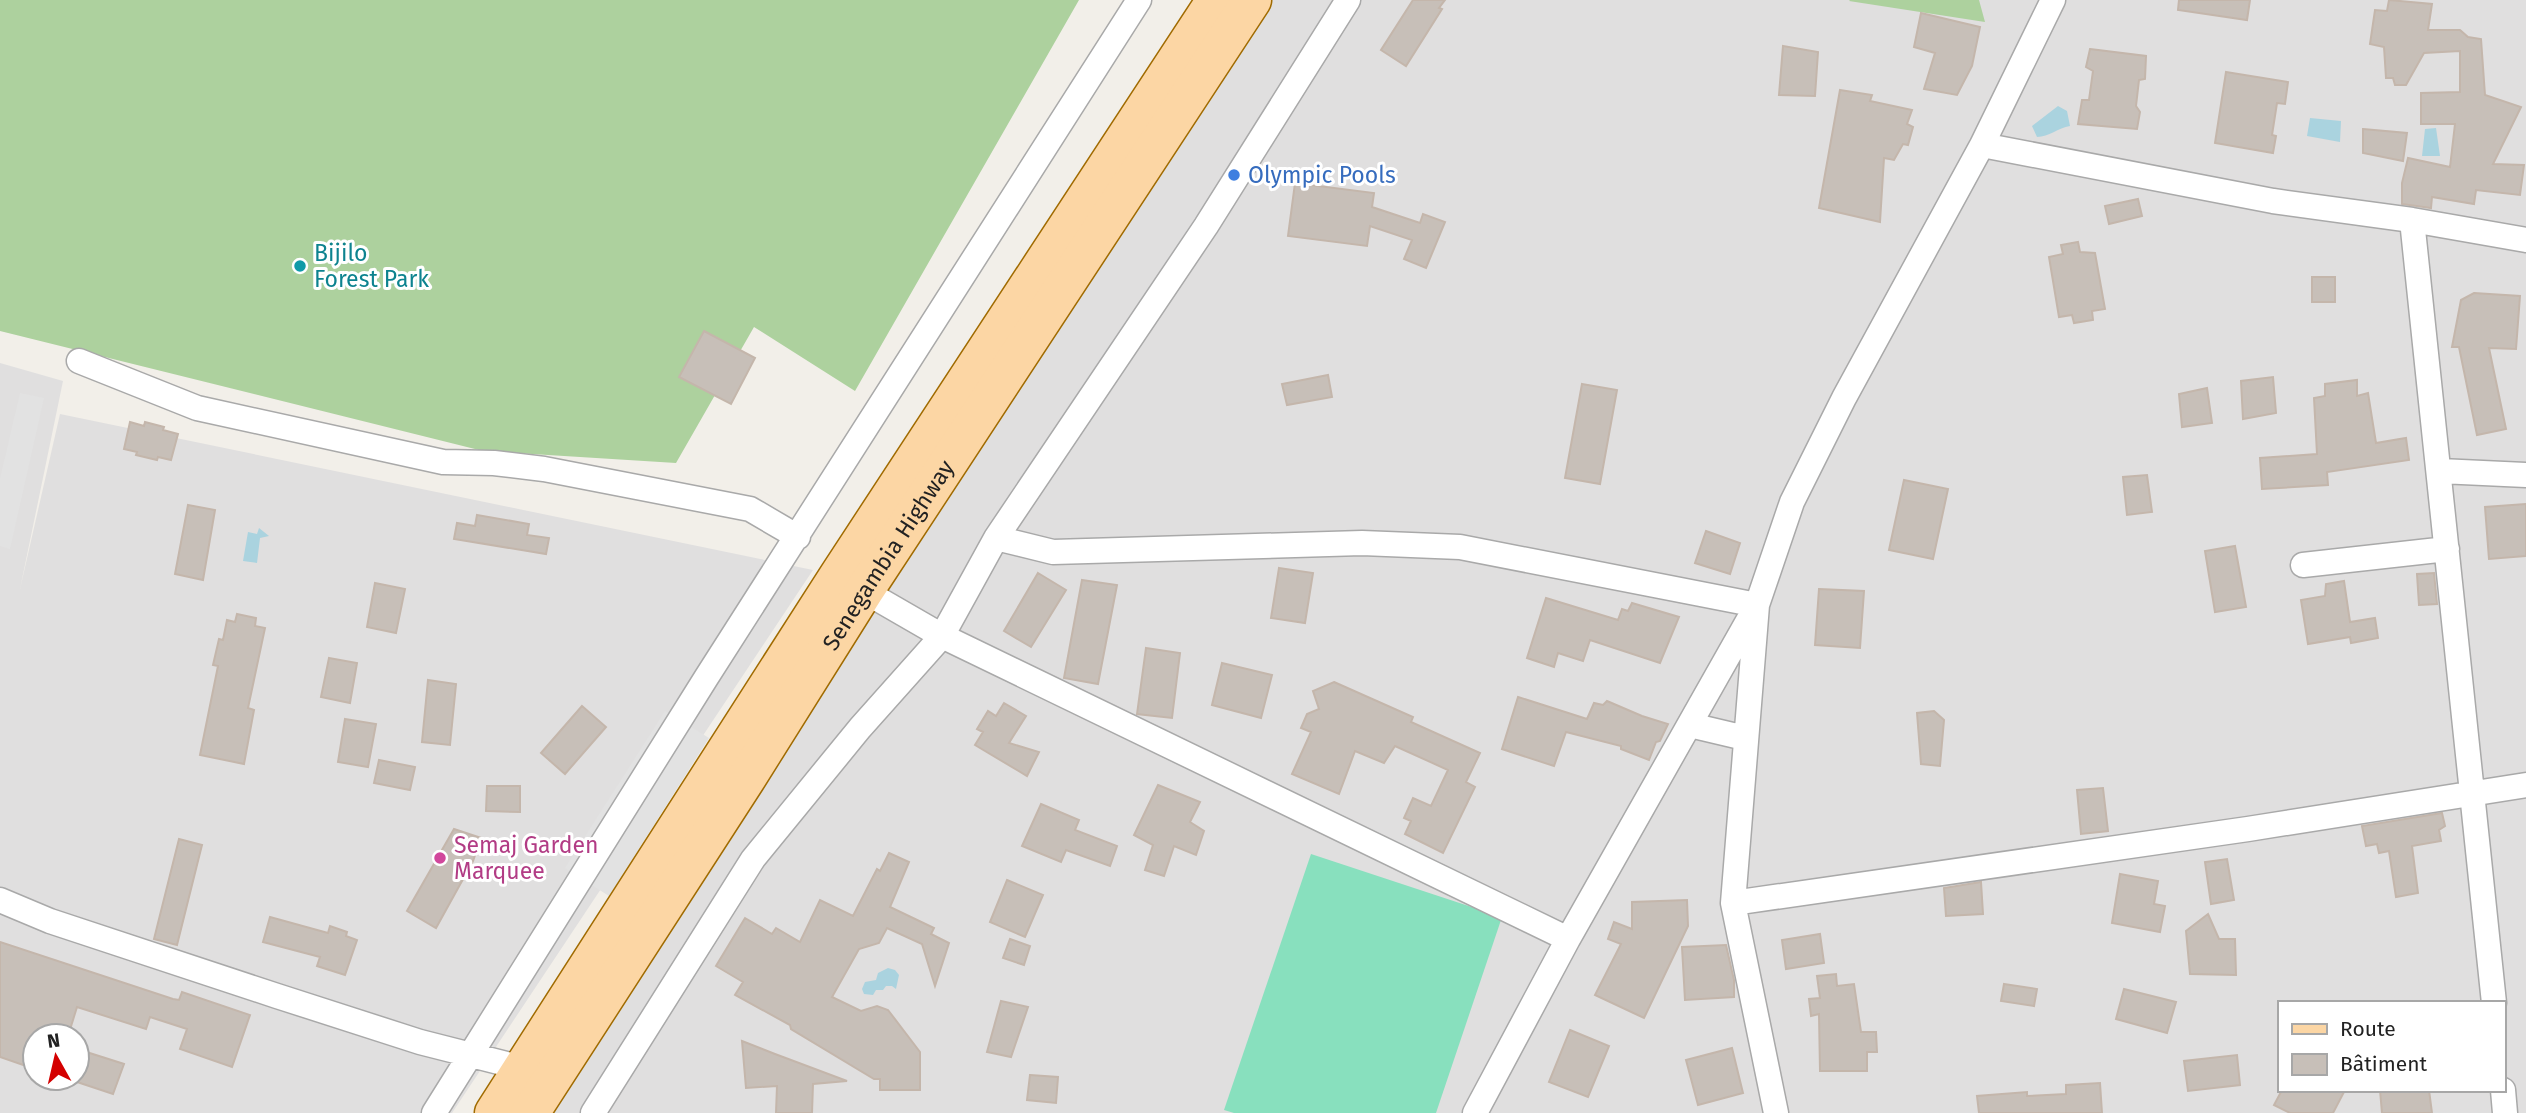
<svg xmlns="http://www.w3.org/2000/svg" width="2526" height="1113" viewBox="0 0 2526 1113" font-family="'Fira Sans',sans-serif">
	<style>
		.residential { fill: #e0dfdf; fill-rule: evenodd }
		.forest { fill: #add19e }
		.pitch { fill: #88e0be }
		.parking { fill: #e2e2e2 }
		.water { fill: #aad3df }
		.building { fill: #c7bfb8; stroke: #c4b6ab; stroke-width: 2 }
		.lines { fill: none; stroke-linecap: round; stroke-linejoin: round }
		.minor-casing { stroke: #a9a9a9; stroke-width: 27 }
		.primary-casing { stroke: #a06b00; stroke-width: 41 }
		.minor { stroke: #fff; stroke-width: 24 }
		.primary { stroke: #fcd6a4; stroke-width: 38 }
		.shop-dot { fill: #3f7fe0; stroke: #fff; stroke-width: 2.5 }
		.culture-dot { fill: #0f9aa8; stroke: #fff; stroke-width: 2.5 }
		.hotel-dot { fill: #d1479c; stroke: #fff; stroke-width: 2.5 }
		.labels { text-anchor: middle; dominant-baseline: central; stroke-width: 6; stroke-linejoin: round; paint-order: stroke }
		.shop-label { font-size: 23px; fill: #366cbe; stroke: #fff; text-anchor: start }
		.culture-label { font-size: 23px; fill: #0d838f; stroke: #fff; text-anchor: start }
		.street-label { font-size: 23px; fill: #222; stroke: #fff }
		.hotel-label { font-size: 23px; fill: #b23c85; stroke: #fff; text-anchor: start }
	</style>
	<rect width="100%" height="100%" fill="#f2efe9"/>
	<path class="residential" d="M1257,0H2526V1113H541ZM2279,1003H2503V1090H2279Z
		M0,363L63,381L20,589L60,414L813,570L452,1113H0ZM35,1036H77V1078H35Z"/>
	<path class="forest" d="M0,0H1079L855,391L754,327L676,463L483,451L0,331Z
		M1850,0H1979L1985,22L1849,1Z"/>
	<path class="pitch" d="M1311,854L1502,917L1436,1113H1234L1224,1110Z"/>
	<path class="parking" d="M20,393L44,398L10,549L0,546V479Z
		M665,711L709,738L609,896L565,868Z"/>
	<path class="water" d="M2058,106L2067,111L2070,126C2058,128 2049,137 2037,137L2032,126Z
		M2310,118L2341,121L2340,142L2307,136Z
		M2436,128L2440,156H2422L2425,129Z
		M259,528L269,536L260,538L257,563L243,561L248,532L257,534Z
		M888,968L895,970L899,975L896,989L892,986H886L883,990H876L873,995L864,994L862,989L865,982L876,980L878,973Z"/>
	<path class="building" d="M1413,0H1445L1439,8L1442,9L1406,66L1381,50Z
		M2179,0H2250L2247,20L2178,10Z
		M2389,0L2432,4L2428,30H2460L2468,37L2481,39L2485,95L2521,107L2493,164L2524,165L2520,195L2476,190L2474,204L2432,197L2431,208L2402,204V183L2408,158L2450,167L2455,124H2421V93L2460,92V51L2424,53L2406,85H2395L2393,78H2386L2384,47L2370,44L2375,10L2387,11Z
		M1921,13L1980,27L1972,66L1957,95L1924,89L1935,53L1914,47Z
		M1783,46L1818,52L1815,96L1779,95Z
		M2090,49L2146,56L2145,79L2139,80L2136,106L2140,112L2137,129L2078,124L2082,100H2089L2093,71L2086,67Z
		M2226,72L2288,82L2285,104L2277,103L2272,135L2276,136L2273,153L2215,143Z
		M1840,90L1872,95L1870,101L1912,110L1907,124L1913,127L1908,145L1903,144L1894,160L1884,158L1880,222L1819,208Z
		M2363,129L2407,133L2403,161L2363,153Z
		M1295,183L1374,193L1372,207L1420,223L1423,214L1445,222L1426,268L1404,259L1412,240L1370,226L1367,246L1288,236Z
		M2138,199L2142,216L2109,224L2105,206Z
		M2078,242L2080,252L2095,253L2105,309L2092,311L2093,320L2074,323L2072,315L2059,317L2049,257L2063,254L2061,245Z
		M2312,277H2335V302H2312Z
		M2474,293L2520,296L2516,349L2489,348L2506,429L2477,435L2459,347H2452L2461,300Z
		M704,331L755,358L731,404L679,377Z
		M1328,375L1332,397L1287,405L1282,384Z
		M2273,377L2276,413L2243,419L2241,381Z
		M2357,380V396L2368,393L2376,443L2406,438L2409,460L2327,472L2328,485L2262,489L2260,458L2317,454L2314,398L2325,396V384Z
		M1582,384L1617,390L1600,484L1565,478Z
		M2207,388L2212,423L2182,427L2179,394Z
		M130,422L144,426L145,422L164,427L163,430L178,434L171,460L158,457L157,460L136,455L137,452L124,449Z
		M2147,475L2152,512L2127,515L2123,477Z
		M1904,480L1948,489L1933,559L1889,550Z
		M2526,504V556L2489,559L2485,507Z
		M188,505L215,510L203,580L175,574Z
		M477,515L529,524L527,535L549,538L546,554L454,539L457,523L475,526Z
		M1706,531L1740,543L1730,574L1695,563Z
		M2235,546L2246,607L2215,612L2205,551Z
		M1279,568L1313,573L1305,623L1271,618Z
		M1038,573L1066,590L1031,647L1004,631Z
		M2434,573L2437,604L2419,605L2417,574Z
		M1082,580L1117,585L1098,684L1064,678Z
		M2344,581L2350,622L2375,618L2378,638L2351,643L2350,637L2308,644L2301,600L2325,596L2326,584Z
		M375,583L405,589L396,633L367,627Z
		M1819,589L1864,591L1860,648L1815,645Z
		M1546,598L1618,620L1622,609L1628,611L1632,603L1679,617L1660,663L1590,640L1583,661L1558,653L1554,667L1527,658Z
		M237,614L256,618L255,626L265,628L248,708L254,710L244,764L200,755L218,666L213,665L219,639L223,640L227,620L235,622Z
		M1146,648L1180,653L1172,718L1137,714Z
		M329,658L357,663L350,703L321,697Z
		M1222,663L1272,675L1261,718L1212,705Z
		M428,680L456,684L450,745L422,742Z
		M1334,682L1413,717L1411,722L1480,753L1466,782L1475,787L1443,853L1405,834L1411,821L1404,818L1413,798L1431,806L1448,770L1395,746L1384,763L1355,751L1339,794L1292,774L1311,732L1301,728L1307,714L1319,709L1313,691Z
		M1518,697L1587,719L1594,703L1603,705L1607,701L1642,716L1668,724L1660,741L1656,742L1649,760L1621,749V746L1566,732L1554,766L1502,749Z
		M1004,703L1026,716L1009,743L1039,752L1027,776L975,745L983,732L977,729L988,711L996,716Z
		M582,706L606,727L565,774L541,753Z
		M1934,711L1944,720L1940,766L1921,764L1917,713Z
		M345,719L376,724L368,767L338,762Z
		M379,760L415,767L410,790L374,783Z
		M1158,785L1200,802L1190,822L1204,831L1196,855L1174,846L1164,876L1145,870L1153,845L1134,835Z
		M487,786H520V812L486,811Z
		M2103,788L2108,831L2081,834L2077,790Z
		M1041,804L1079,820L1075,830L1117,846L1110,866L1066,850L1061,862L1022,846Z
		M2442,813L2445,826L2439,830L2441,841L2412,846L2418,893L2396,897L2389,851L2379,853L2377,844L2366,846L2362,826Z
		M454,829L481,838L473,861L436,928L407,911Z
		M179,839L202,845L177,945L154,939Z
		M889,853L909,862L890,907L934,928L931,934L949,943L935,986L922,944L887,928L879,943L859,949L832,997L861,1011L877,1006L888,1010L920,1052V1090H880V1079H874L791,1029L790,1025L735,995L743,982L716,966L745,918L772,934L776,928L800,942L820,900L853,916L877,869L880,871Z
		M2227,859L2234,900L2211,904L2205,862Z
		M2120,874L2158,881L2154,904L2165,906L2160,932L2112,923Z
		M1007,880L1043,895L1025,937L990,922Z
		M1981,882L1983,914L1946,916L1944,888Z
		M1687,900L1688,926L1644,1018L1595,995L1621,944L1608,939L1614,922L1632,929V902Z
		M2208,914L2219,939H2235L2236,975L2190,974L2186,931Z
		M270,917L328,933L330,926L347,932L346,936L357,940L345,975L317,966L320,957L263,942Z
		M1820,934L1824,963L1786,969L1782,940Z
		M1010,939L1030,946L1024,965L1003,958Z
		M0,942L173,999L179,1000L182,992L250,1015L232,1067L180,1049L187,1029L150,1017L146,1029L77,1007L68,1036H35V1069L0,1057Z
		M1726,945L1734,980V997L1685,1000L1682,947Z
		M1836,974L1837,986L1854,984L1861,1032H1876L1877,1052H1867V1071H1820L1819,1014L1811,1016L1809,999L1820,998L1817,976Z
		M2004,984L2037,989L2034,1006L2001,1001Z
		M2124,989L2176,1002L2167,1033L2116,1019Z
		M1001,1001L1028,1007L1011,1057L987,1052Z
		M1570,1030L1609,1046L1588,1097L1549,1082Z
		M742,1041L775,1054L847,1081L813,1084L812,1113H776L777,1086L746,1088Z
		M1732,1048L1743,1093L1698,1105L1686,1060Z
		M77,1049L124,1064L113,1094L77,1082Z
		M2237,1055L2240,1085L2188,1091L2184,1061Z
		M1030,1075L1058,1077L1056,1103L1027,1100Z
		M2100,1083L2102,1113H1979L1977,1096L2027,1092V1096L2066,1094V1085Z
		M2282,1090H2345L2333,1113H2290L2274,1105Z
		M2380,1090H2429L2432,1113H2382Z"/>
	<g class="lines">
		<g class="minor-casing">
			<path id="minor" d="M1982,145L2273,201L2412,220L2526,240
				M2412,220L2494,1003
				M79,361L197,408L443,462L494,463L544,469L750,509L798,537
				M2440,471L2526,475
				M996,538L1053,552L1362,543L1460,547L1757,605L1733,903L1776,1113
				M2303,565L2447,549
				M864,591L942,636L1568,939
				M1690,725L1745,738
				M0,900L50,921L277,996L420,1042L522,1068
				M1733,903L2248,829L2526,785
				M2503,1090L2505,1113
				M434,1113L706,678L1139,0
				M593,1113L753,859L860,728L942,636L996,538L1206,226L1348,0
				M1475,1113L1568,939L1757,605L1792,502L1844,398L1982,145L2053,0"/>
		</g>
		<g class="primary-casing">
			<g id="primary">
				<path d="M494,1113L839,575L1216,0"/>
				<path id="s1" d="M530,1113L746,779L864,591L1252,0"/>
			</g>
		</g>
		<use href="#minor" class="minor"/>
		<use href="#primary" class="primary"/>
	</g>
	<circle class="shop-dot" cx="1234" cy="175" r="7"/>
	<circle class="culture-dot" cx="300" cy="266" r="7"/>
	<circle class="hotel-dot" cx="440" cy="858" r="7"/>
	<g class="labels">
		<g class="shop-label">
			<text x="1248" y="175">Olympic Pools</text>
		</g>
		<g class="culture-label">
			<text x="314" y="253">Bijilo<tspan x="314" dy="26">Forest Park</tspan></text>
		</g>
		<g class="street-label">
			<text stroke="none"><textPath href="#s1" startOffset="663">Senegambia Highway</textPath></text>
		</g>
		<g class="hotel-label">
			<text x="454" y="845">Semaj Garden<tspan x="454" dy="26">Marquee</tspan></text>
		</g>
	</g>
	<rect x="2278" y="1001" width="228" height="91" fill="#ffffff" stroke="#a7a7a7" stroke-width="2"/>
	<rect x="2292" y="1024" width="35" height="10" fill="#fcd6a4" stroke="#a7a7a7" stroke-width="2"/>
	<text x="2340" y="1036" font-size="21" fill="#222222">Route</text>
	<rect x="2292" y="1054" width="35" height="21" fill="#c7bfb8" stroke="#a7a7a7" stroke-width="2"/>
	<text x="2340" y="1071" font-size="21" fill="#222222">Bâtiment</text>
	<g transform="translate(56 1057) rotate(352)"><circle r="33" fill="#ffffff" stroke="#a7a7a7" stroke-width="2"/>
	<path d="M0-5L12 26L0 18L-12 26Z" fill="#d40000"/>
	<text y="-10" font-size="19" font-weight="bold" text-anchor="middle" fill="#222222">N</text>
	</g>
</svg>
